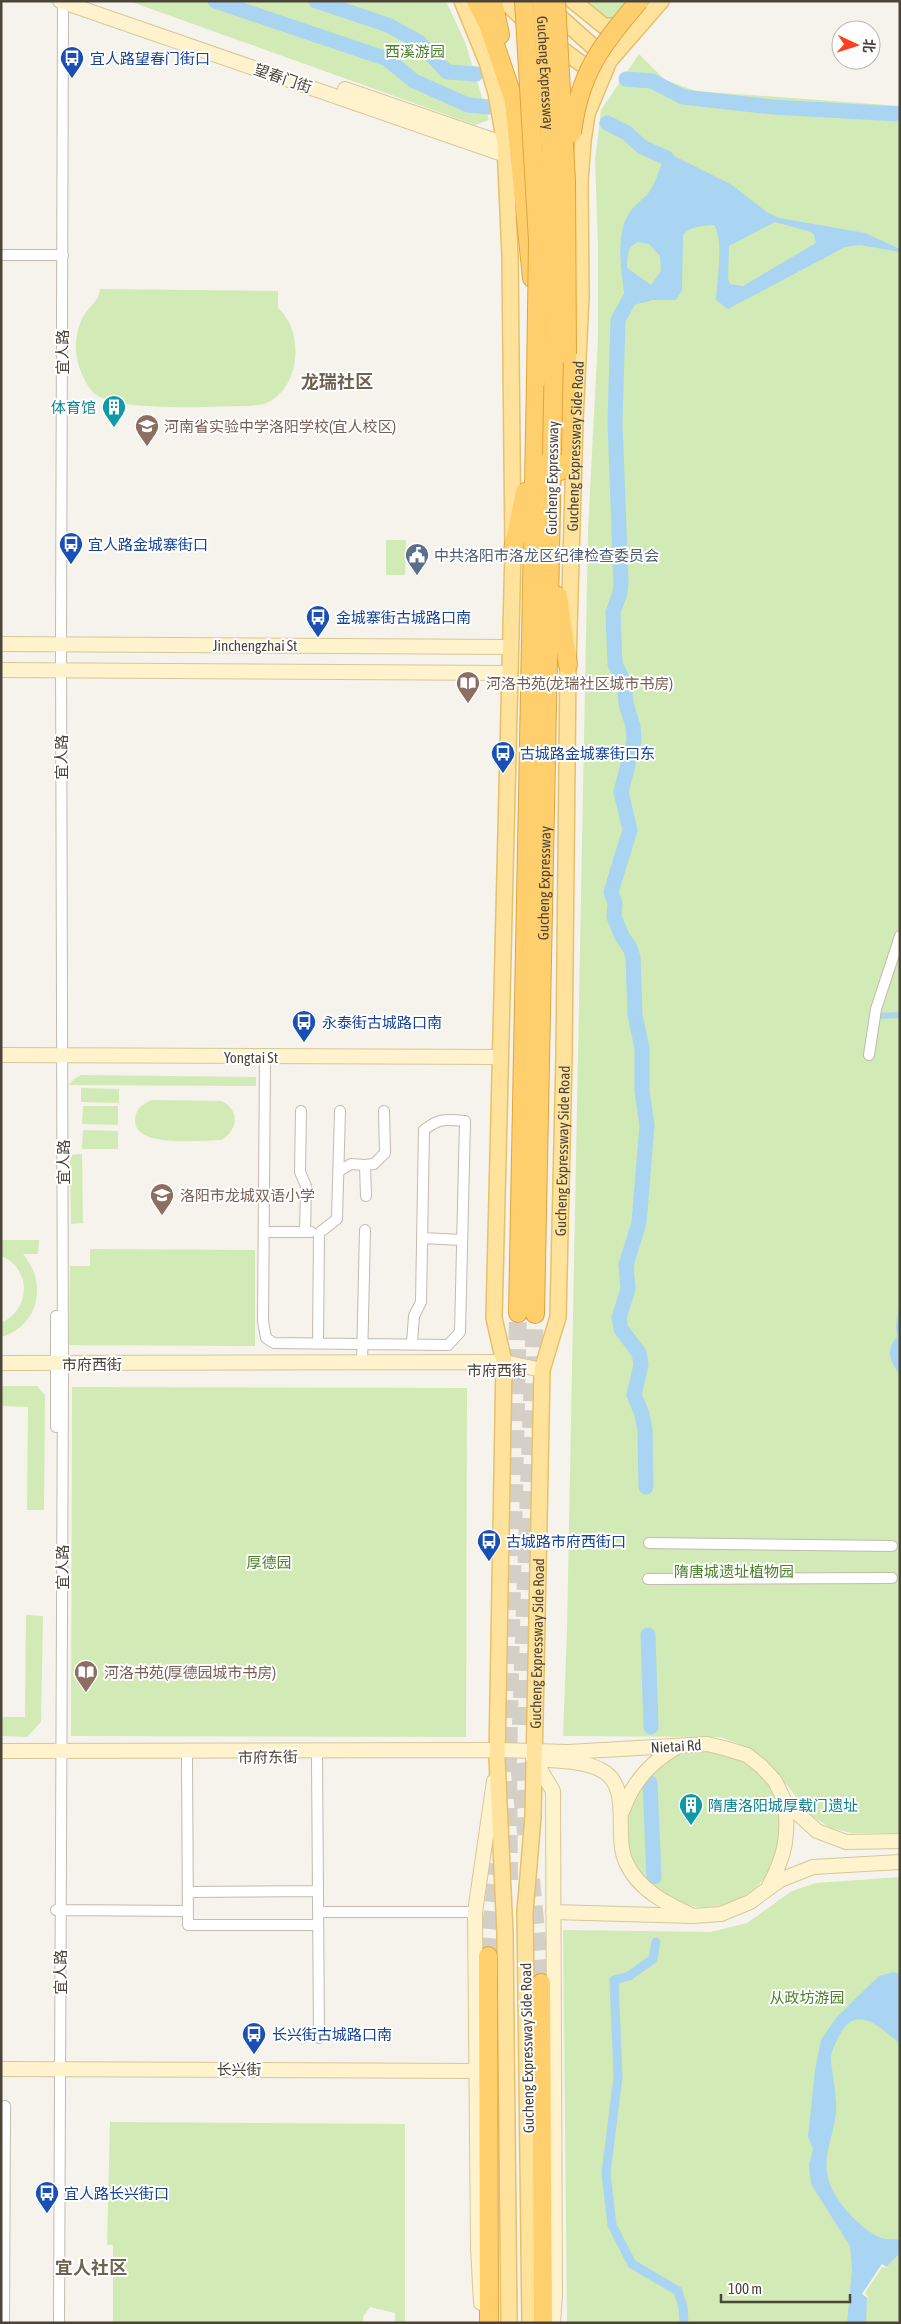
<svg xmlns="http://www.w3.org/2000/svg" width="901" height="2324" viewBox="0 0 901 2324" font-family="'Asap Condensed','Noto Sans SC',sans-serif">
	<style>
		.green { fill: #d2eab5 }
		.water { fill: #a9d4f2; fill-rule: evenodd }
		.pier { fill: #f6f3ec }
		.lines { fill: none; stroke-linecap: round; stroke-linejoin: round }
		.canal { stroke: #a9d4f2; stroke-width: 9 }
		.river { stroke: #a9d4f2; stroke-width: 15 }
		.highway-tunnel { stroke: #d4d0c8; stroke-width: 18; stroke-dasharray: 18 9; stroke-linecap: butt }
		.street-casing { stroke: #c2bbae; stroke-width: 12 }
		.secondary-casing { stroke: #d6c79b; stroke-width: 16 }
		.primary-casing { stroke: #e6c16a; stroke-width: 18 }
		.highway-casing { stroke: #e0a43c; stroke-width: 20 }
		.street { stroke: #fff; stroke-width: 10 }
		.secondary { stroke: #fff3cd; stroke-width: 14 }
		.primary { stroke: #ffe39c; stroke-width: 15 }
		.highway { stroke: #ffcf6e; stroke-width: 18 }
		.highway-bridge-casing { stroke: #e0a43c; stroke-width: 20; stroke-linecap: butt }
		.highway-bridge { stroke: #ffcf6e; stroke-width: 18 }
		.labels { text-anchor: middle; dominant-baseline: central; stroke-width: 4; stroke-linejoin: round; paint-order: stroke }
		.park-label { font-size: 15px; fill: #4a7f2a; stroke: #fff }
		.transit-label { font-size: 15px; fill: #164399; stroke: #fff; text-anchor: start }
		.street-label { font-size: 15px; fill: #4b4439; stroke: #fff }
		.culture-label { font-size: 15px; fill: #0d838f; stroke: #fff; text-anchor: end }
		.education-label { font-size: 15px; fill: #785e54; stroke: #fff; text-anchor: start }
		.service-label { font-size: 15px; fill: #4e5e75; stroke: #fff; text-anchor: start }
		.quarter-label { font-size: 18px; font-weight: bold; fill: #6e6250; stroke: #fff }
	</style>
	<rect width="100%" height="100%" fill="#f6f3ec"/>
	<path class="green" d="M129,1H446L465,42L489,120L475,125Z
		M586,1H639L616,23L608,21Z
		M639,54L665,80L696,91L900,106V1833H851L831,1828L813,1817L767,1761L749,1748L721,1737L563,1736L567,1631L588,530L598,338V245L595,160L601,110Z
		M100,289L278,291V308C305,331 301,390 264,404C260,405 254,405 249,406C217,406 115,413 94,393C84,383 77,365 76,351C75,341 78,326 83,317C89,306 99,302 100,289Z
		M386,540H406L405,575H386Z
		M81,1075L256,1077V1086L69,1085L74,1079Z
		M81,1088L119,1089V1103L81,1102Z
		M152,1100L222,1101C240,1111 238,1129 222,1140C203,1140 132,1149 135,1119C136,1109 142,1104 152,1100Z
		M83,1106H118V1125L82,1124Z
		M83,1130L118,1131V1149H82Z
		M82,1154L83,1223L71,1224L70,1155Z
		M1,1240H39L38,1254H23C48,1283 39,1326 1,1337V1323C31,1310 32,1268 1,1256Z
		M90,1249L255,1250V1346L69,1345L70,1266H90Z
		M1,1386H37L45,1395L44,1510H27L28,1407L1,1406Z
		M72,1387L467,1388L466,1737L71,1736Z
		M26,1615L43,1616L41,1722L27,1737L1,1736V1717H25Z
		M626 1829a78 78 0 1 1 156 0a78 78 0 1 1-156 0Z
		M900,1877V2323H567L563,1930L711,1932L747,1923L792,1891L816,1883Z
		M110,2122L405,2124V2323H395V2313L370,2307L363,2317V2323H113V2245H107Z"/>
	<path class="water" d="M676,157L732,185L768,213L779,218L865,233L900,249V252L860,245L845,247L728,309L716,300C717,283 724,238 714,225C704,226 690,226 683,235L682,290L676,300H625C622,273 614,235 630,212C636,203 646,198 651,189C658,178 658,167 667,158ZM775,222L811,232L814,235L816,243L743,286L730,284L728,278L729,246ZM638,242L649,244L660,256L661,271L651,285L627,268C628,257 626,247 638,242Z
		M900,1012V1018L878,1019L879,1013Z
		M900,1301V1375C890,1361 885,1350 897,1337L896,1325Z
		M893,1972L900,1974V2044C881,2028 856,2002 839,2036C836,2043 830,2052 831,2061C833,2078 837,2095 836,2113C834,2134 824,2152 827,2173C829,2196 861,2230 881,2238C886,2240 894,2239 900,2239V2253L886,2267L882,2264L862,2294L867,2297L866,2323H847L852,2270L850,2246L811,2184L809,2165L813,2149L808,2137L815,2070L821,2040L836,2018L879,1976Z"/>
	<path class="pier" d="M882,2264L888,2268L882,2267L865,2293L869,2299L862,2294Z"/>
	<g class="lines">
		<path class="canal" d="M656,1942L653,1959L629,1976L614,1980L618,2077L606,2173L612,2225L632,2264L678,2291L683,2307L684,2323"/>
		<path class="river" d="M215,1L387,59L414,81L468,105L489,107
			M316,1L388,25L419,42L447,72L476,74
			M626,79L652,81L683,97L772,107L900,114
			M607,123L627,133L642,147L667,158L674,177
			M646,1487L645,1430L642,1414L634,1395L641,1365L639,1353L621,1329L619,1318L628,1289L626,1265L639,1223L647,1125L642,1091V1048L635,1015L633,957L630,948L622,936L614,917L615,903L611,892L630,830L621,792L634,741L633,726L626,704L624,682L615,664L613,612L620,593L621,583L615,422L618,320L630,298L647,294
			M648,1635L651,1727
			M650,1783L654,1877"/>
		<path class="highway-tunnel" d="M521,1725L535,1314
			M519,1763L527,1843
			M531,1879L541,1983
			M509,1880L508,1764L518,1313
			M488,1956L498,1864"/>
		<g class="street-casing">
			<path id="street" d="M1,255H63
				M869,1055L876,1009L900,936
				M265,1057L263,1321L266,1338L274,1343L448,1345L460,1332L465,1121C446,1119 439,1118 424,1130L421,1302L414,1316L412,1344
				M301,1111L300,1172L306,1186L305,1232
				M339,1171L351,1164L365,1165
				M366,1196L365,1165L374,1164L385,1153L384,1111
				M264,1232H311
				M422,1238L462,1240
				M318,1343L319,1233L337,1219L340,1111
				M362,1363L365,1230
				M56,1427V1316
				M649,1543L892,1546
				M648,1579L892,1578
				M317,1757L319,2038
				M187,1758L188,1925H318
				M188,1892L318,1891
				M56,1910L188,1911
				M318,1912H475
				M4,2323L5,2106
				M59,2323L63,1373L61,644L63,1"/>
		</g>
		<g class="secondary-casing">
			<path id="secondary" d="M60,1L505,155
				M345,89L505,144
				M1,644L510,647
				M1,670L509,673
				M1,1055L500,1057
				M1,1363L504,1362L542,1370
				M1,1751L498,1750L568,1752L707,1744L724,1748L747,1755L761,1766L775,1781L785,1802L817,1831L846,1842L900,1841
				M533,1759C554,1761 583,1760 601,1770C633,1786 613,1835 626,1862C638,1890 667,1904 693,1916
				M534,1759L553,1791L555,2294L553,2323
				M623,1810C633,1781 651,1762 677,1747
				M769,1886C785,1856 789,1836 785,1802
				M553,1912L693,1916L721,1914L750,1902L780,1880L813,1867L900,1862
				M1,2069L476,2071
				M481,2303L478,2248L475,1912L494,1781"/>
		</g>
		<g class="primary-casing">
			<g id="primary">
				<path d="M462,1L487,62L496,93L505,144L510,255L513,550L494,1318L504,1362L497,1758L505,1934L509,2323"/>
				<path d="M504,1L530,25"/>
				<path d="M573,1L604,26H625"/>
				<path d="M551,9L608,60"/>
				<path d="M552,42L598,76"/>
				<path id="s1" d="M530,2323L525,1912L533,1817L542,1370L558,1317L564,1058L568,665L575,420L581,297L580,181L583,141L587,114L609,61L661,1"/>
			</g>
		</g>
		<g class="highway-casing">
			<g id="highway">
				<path d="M476,1L488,24L514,101L532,278"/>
				<path d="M493,1L500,35"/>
				<path d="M560,471L564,439L567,354"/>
				<path d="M513,550L525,492"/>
				<path d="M558,596L568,665"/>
				<path d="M518,1313L536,381"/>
				<path id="s2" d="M535,1314L552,455"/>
				<path d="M488,1956L489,2323"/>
				<path d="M541,1983L543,2323"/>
			</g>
		</g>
		<use href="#street" class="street"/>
		<use href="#secondary" class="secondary"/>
		<use href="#primary" class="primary"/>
		<use href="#highway" class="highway"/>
		<g class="highway-bridge-casing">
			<g id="highway-bridge">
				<path d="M524,1L538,241L536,381"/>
				<path id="s3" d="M542,1L551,158L555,299L552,455"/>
				<path d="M556,1L566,181L567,354"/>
				<path d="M572,133C579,74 601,45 639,1"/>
			</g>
		</g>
		<use href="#highway-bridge" class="highway-bridge"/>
	</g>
	<defs>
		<g id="bus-pin" transform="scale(1.25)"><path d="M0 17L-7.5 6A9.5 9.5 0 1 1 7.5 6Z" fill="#1a4fb4" stroke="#fff"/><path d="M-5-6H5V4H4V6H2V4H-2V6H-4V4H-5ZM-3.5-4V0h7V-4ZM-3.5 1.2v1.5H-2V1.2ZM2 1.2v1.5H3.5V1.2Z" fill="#fff"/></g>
		<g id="building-pin" transform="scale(1.25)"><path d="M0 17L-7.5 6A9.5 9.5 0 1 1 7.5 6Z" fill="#0f9aa8" stroke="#fff"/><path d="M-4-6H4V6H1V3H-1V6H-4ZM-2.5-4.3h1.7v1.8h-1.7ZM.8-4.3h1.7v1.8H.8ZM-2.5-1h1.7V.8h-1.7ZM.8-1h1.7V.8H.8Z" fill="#fff"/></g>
		<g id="school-pin" transform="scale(1.25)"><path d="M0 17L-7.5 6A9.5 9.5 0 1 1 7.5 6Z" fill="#8d6e63" stroke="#fff"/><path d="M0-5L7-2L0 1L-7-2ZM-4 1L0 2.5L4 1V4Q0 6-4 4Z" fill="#fff"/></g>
		<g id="civic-pin" transform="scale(1.25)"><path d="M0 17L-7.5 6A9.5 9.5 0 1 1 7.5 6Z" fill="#5c6f8a" stroke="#fff"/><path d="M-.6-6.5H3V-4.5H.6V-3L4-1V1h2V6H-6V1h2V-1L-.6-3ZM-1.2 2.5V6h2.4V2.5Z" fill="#fff"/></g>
		<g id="library-pin" transform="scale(1.25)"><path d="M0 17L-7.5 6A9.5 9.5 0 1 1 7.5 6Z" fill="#8d6e63" stroke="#fff"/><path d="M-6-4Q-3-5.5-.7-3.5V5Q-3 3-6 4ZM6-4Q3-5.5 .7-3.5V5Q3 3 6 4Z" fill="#fff"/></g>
	</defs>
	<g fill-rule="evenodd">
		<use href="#bus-pin" x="72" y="58"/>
		<use href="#building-pin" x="114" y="407"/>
		<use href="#school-pin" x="147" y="426"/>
		<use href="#bus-pin" x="71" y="544"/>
		<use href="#civic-pin" x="417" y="555"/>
		<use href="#bus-pin" x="318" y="617"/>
		<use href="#library-pin" x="468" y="683"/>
		<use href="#bus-pin" x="503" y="753"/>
		<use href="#bus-pin" x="304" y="1022"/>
		<use href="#school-pin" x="162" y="1195"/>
		<use href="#bus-pin" x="489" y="1541"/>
		<use href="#library-pin" x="86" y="1672"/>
		<use href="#building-pin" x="691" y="1805"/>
		<use href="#bus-pin" x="254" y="2034"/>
		<use href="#bus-pin" x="47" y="2193"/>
	</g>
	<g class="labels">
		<g class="park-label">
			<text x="415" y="51">西溪游园</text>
			<text x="269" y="1562">厚德园</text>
			<text x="734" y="1571">隋唐城遗址植物园</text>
			<text x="807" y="1997">从政坊游园</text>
		</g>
		<g class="transit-label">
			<text x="90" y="58">宜人路望春门街口</text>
			<text x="88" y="544">宜人路金城寨街口</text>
			<text x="336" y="617">金城寨街古城路口南</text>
			<text x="520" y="753">古城路金城寨街口东</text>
			<text x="322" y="1022">永泰街古城路口南</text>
			<text x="506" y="1541">古城路市府西街口</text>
			<text x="272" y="2034">长兴街古城路口南</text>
			<text x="64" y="2193">宜人路长兴街口</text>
		</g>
		<g class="street-label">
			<text stroke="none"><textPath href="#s3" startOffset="72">Gucheng Expressway</textPath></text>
			<text transform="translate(283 78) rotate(19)">望春门街</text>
			<text transform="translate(62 352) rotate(-90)">宜人路</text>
			<text stroke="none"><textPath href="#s1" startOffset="1880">Gucheng Expressway Side Road</textPath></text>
			<text transform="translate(552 478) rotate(-89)">Gucheng Expressway</text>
			<text x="255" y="645">Jinchengzhai St</text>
			<text transform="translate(61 757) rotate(-90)">宜人路</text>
			<text stroke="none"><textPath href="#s2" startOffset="431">Gucheng Expressway</textPath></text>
			<text x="251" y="1057">Yongtai St</text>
			<text stroke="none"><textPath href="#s1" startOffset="1175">Gucheng Expressway Side Road</textPath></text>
			<text transform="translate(63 1162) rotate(-90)">宜人路</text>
			<text x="92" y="1364">市府西街</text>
			<text x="497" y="1370">市府西街</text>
			<text transform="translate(62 1567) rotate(-90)">宜人路</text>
			<text stroke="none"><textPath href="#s1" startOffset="680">Gucheng Expressway Side Road</textPath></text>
			<text transform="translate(676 1746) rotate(-3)">Nietai Rd</text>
			<text transform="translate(268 1757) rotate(-1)">市府东街</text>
			<text transform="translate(60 1972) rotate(-90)">宜人路</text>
			<text transform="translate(527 2048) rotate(-91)">Gucheng Expressway Side Road</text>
			<text x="239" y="2069">长兴街</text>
		</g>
		<g class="culture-label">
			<text x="96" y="407">体育馆</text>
			<text x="708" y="1805" text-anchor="start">隋唐洛阳城厚载门遗址</text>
		</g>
		<g class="education-label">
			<text x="164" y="426">河南省实验中学洛阳学校(宜人校区)</text>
			<text x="486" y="683">河洛书苑(龙瑞社区城市书房)</text>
			<text x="180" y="1195">洛阳市龙城双语小学</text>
			<text x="104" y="1672">河洛书苑(厚德园城市书房)</text>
		</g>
		<g class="service-label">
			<text x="434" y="555">中共洛阳市洛龙区纪律检查委员会</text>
		</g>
		<g class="quarter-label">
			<text x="337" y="381">龙瑞社区</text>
			<text x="91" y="2267">宜人社区</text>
		</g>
	</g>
	<rect width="901" height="2324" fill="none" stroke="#4b4439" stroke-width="5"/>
	<g transform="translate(856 45) rotate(94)"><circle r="24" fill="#ffffff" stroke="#b7b4b0"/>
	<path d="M0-4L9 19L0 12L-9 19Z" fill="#fc3f1d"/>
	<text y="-8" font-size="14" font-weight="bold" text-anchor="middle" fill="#4b4439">北</text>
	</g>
	<path d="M721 2294v8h129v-8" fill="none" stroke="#4b4439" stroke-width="2.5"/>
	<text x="728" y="2294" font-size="15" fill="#4b4439" stroke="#ffffff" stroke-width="4" paint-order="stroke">100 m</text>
</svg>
